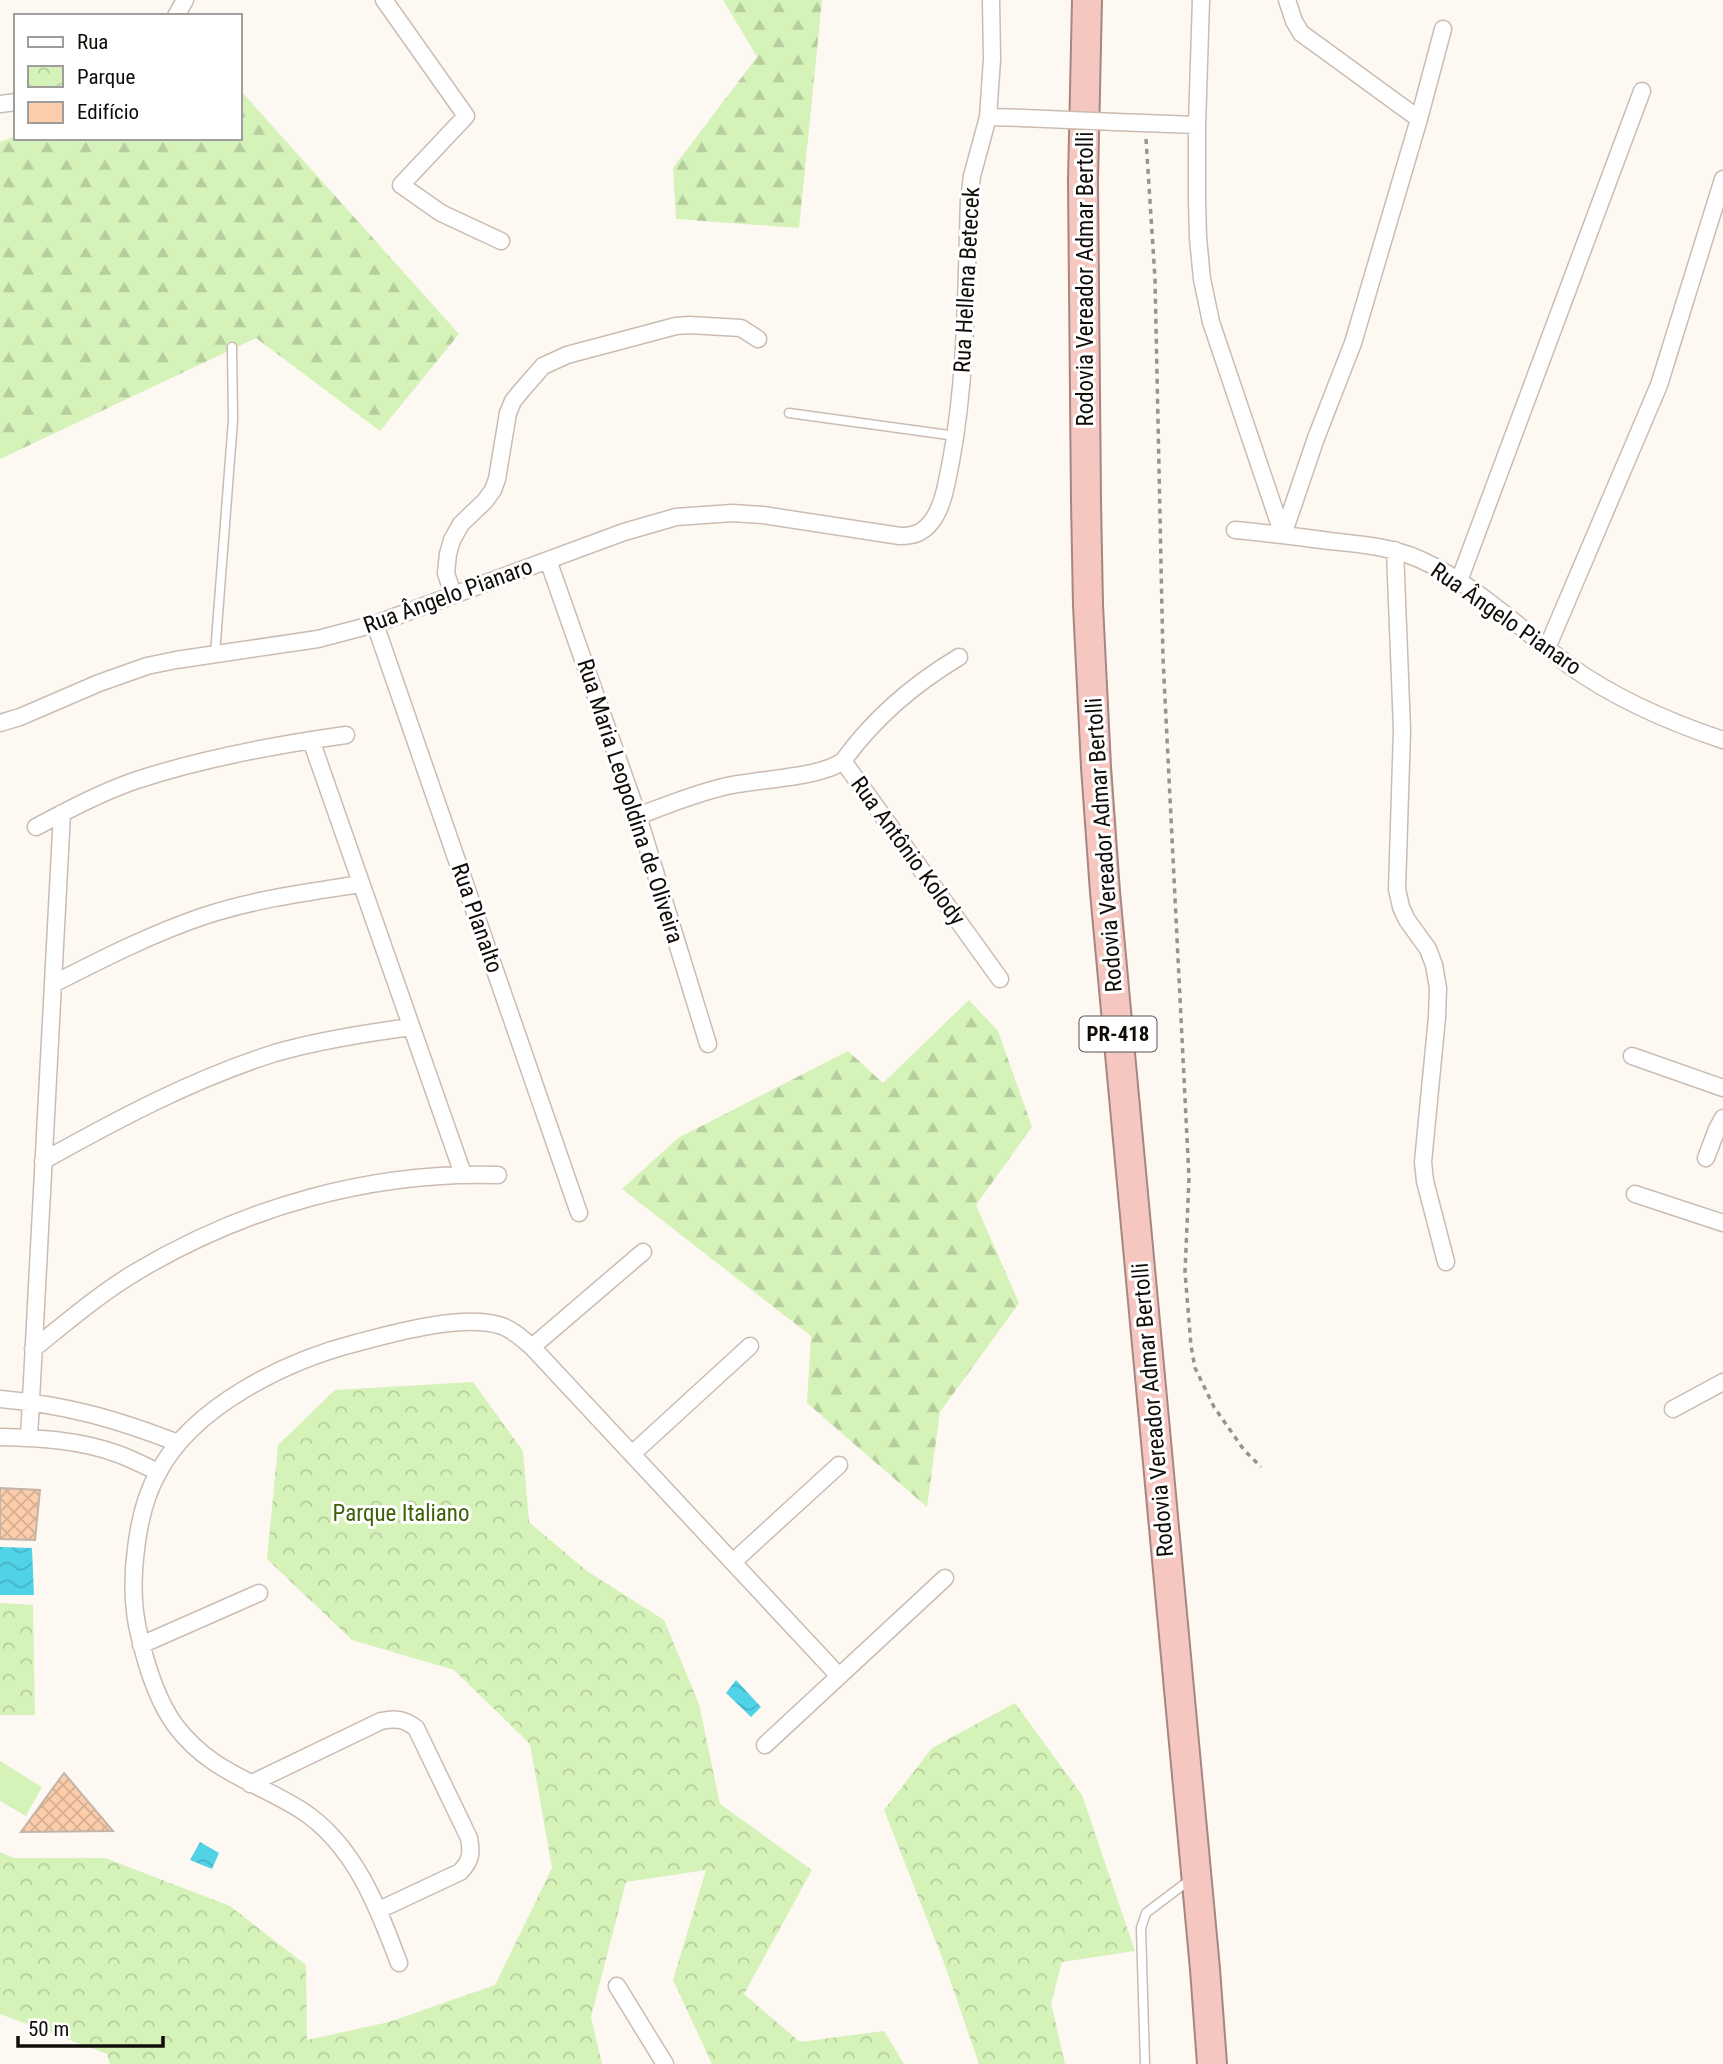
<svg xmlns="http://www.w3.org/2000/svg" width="1723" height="2064" viewBox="0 0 1723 2064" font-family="'Roboto Condensed',sans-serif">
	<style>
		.grass { fill: #d5f2b9 }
		.forest { fill: url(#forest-firs) }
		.park { fill: url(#park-crowns) }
		.water { fill: url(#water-waves) }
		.building { fill: url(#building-cross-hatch); stroke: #c3b4aa; stroke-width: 2 }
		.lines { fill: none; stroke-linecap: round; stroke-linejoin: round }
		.lane-casing { stroke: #cbbcb2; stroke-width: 11 }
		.street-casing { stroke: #cbbcb2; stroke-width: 19 }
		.highway-casing { stroke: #a68680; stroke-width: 32 }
		.path { stroke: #98938e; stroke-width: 3.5; stroke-dasharray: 5 5; stroke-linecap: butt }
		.lane { stroke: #fff; stroke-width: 8 }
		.street { stroke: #fff; stroke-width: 16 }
		.highway { stroke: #f6c7c1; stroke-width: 28 }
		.street-bridge-casing { stroke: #cbbcb2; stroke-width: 19; stroke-linecap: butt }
		.street-bridge { stroke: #fff; stroke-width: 16 }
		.labels { text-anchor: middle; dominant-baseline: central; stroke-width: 6; stroke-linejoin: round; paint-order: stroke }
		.shield { fill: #fff; stroke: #585552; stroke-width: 2 }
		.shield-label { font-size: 21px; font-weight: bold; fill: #100c08 }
		.street-label { font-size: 23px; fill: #100c08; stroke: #fff }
		.park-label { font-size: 23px; fill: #3e6007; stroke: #fff }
	</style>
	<defs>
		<pattern id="forest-firs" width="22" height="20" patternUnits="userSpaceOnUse" patternTransform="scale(1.75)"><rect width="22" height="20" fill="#d5f2b9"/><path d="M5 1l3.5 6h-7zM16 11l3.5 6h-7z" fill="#b6ce9e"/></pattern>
		<pattern id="park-crowns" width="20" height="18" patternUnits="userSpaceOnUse" patternTransform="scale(1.75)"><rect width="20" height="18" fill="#d5f2b9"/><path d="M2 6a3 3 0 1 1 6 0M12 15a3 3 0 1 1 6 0" fill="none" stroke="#b6ce9e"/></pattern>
		<pattern id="water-waves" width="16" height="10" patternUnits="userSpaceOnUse" patternTransform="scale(1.75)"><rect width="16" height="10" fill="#51d3e7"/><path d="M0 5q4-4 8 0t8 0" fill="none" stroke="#46b4c5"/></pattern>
		<pattern id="building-cross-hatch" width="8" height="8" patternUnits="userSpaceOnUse" patternTransform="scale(1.75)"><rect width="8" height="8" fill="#fbcdab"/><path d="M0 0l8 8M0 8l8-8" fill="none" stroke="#d6af92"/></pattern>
	</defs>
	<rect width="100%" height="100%" fill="#fef8f3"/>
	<path class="grass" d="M0,1761L42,1787L26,1816L0,1801Z"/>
	<path class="forest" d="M723,0H822L799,228L676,219L673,168L757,57Z
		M240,90L459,334L380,431L256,338L0,459V142L16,136V138H240Z
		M969,1000L998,1031L1032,1127L976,1205L1019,1303L940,1412L927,1507L807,1403L811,1336L622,1189L678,1138L848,1051L883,1083Z"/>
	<path class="park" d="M473,1382L523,1451L529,1522L587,1571L664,1620L699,1704L720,1804L812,1870L744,1994L800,2042L884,2031L904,2064H712L673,1980L706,1870L626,1882L591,2017L602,2064H110L107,2054L0,2014V1852L14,1858H105L230,1906L306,1965L307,2040L389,2022L495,1985L552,1868L530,1744L454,1670L352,1640L267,1559L278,1445L335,1390Z
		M0,1603L33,1605L35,1715H0Z
		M1015,1703L1082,1795L1135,1951L1062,1962L1051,2003L1065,2064H979L943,1960L884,1810L932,1748Z"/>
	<path class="water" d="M0,1547L32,1548L34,1595H0Z
		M736,1680L761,1707L751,1717L726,1693Z
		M200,1842L219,1853L212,1869L190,1860Z"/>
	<path class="building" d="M0,1488L40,1490L35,1540L0,1539Z
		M64,1773L113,1831L21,1832Z"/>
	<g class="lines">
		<g class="lane-casing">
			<path id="lane" d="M789,413L956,436
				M215,654L233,420L232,347
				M1145,2064L1141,1928L1146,1913L1191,1879"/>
		</g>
		<g class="street-casing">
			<path id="street" d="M384,0L466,116L401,185L441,213L501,241
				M1201,0L1197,125V200L1198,238L1202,279L1211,322L1283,535
				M1287,0L1294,21L1301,33L1419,119
				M176,16L185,0
				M0,104L16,102
				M988,117L1023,118
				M1116,122L1197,125
				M1235,530C1267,533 1299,537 1330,541C1360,544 1391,547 1419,559C1472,582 1523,631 1570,666C1616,699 1669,722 1723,740
				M1283,535L1316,438L1353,343L1419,119L1443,29
				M1395,550L1402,730L1397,889L1401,907L1407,920L1428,949L1434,965L1438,988L1437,1017L1423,1162L1425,1181L1446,1262
				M548,560L638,816L708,1044
				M1459,581L1642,91
				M453,595L446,573L448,554L452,540L461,524L485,501L493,490L497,479L508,413L513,401L522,390L543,366L567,355L676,326L689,325L741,328L758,339
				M375,624L579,1213
				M1547,648L1659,385L1723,179
				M0,723L20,717L99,683L147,666L176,660L318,639L375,624L624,532L676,517L732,513L763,515L900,536C914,536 923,533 932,521C944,505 947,480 951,461C967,375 966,287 969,200L972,176L988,117L992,59L991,0
				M311,740L463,1174
				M843,761C874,718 914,684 959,657
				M638,816C667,805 696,793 727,786C758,779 820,778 843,761L1000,979
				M36,827C68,810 100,793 134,781C203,758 274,745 346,735
				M53,984C102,959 151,934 204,916C255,899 309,892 361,884
				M1632,1056L1723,1088
				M1706,1158L1717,1129L1723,1118
				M43,1161C118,1119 193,1079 275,1053C320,1040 366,1033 411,1027
				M1635,1194L1723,1223
				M532,1347L643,1252
				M33,1349C67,1322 99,1294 136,1272C245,1207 371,1171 498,1175
				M0,1399C67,1405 116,1419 178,1443
				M1673,1409L1723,1382
				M0,1437C40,1438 80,1440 118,1454C132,1459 145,1466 158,1472
				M29,1438L62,813
				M632,1454L750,1346
				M733,1562L839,1465
				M141,1645L259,1593
				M765,1745L945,1578
				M250,1784L381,1721C396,1718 404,1719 416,1728L469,1838C472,1853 471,1861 460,1872L379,1910
				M399,1963C378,1907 354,1844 301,1810C255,1781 210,1772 175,1725C157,1700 147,1668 140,1638C132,1608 132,1579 136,1549C139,1523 145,1496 158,1473C193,1406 286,1361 356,1343C393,1333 465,1313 502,1326C513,1330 523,1339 532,1347L839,1676
				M617,1986L665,2064"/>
		</g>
		<g class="highway-casing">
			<path id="highway" d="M1087,0L1083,181L1086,501L1088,605L1096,767L1105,892L1205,1969L1212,2064"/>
		</g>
		<path class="path" d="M1146,139L1155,279L1163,658L1189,1178L1185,1272L1191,1346L1195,1368L1214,1407L1244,1450L1261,1467"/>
		<use href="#lane" class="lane"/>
		<use href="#street" class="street"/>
		<use href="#highway" class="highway"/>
		<g class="street-bridge-casing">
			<path id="street-bridge" d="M1023,118L1116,122"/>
		</g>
		<use href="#street-bridge" class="street-bridge"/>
	</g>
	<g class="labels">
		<rect class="shield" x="1079.5" y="1016.5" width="77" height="35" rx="5"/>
		<g class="shield-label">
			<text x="1118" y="1034">PR-418</text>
		</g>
		<g class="street-label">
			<text transform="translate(1085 279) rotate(-90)">Rodovia Vereador Admar Bertolli</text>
			<text transform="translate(967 280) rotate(-87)">Rua Hellena Betecek</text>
			<text transform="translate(448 596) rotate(-20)">Rua Ângelo Pianaro</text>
			<text transform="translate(1506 619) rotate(35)">Rua Ângelo Pianaro</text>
			<text transform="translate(630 801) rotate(72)">Rua Maria Leopoldina de Oliveira</text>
			<text transform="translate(1104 845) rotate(-94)">Rodovia Vereador Admar Bertolli</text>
			<text transform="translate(908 851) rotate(54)">Rua Antônio Kolody</text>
			<text transform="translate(477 918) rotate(71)">Rua Planalto</text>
			<text transform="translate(1153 1410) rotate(-95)">Rodovia Vereador Admar Bertolli</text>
		</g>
		<g class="park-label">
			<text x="401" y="1513">Parque Italiano</text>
		</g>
	</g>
	<rect x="14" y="14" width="228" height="126" fill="#ffffff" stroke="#9f9e9c" stroke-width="2"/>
	<rect x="28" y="37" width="35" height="10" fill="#ffffff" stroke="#9f9e9c" stroke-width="2"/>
	<text x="77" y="49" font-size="21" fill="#100c08">Rua</text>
	<rect x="28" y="66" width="35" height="21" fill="url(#park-crowns)" stroke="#9f9e9c" stroke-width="2"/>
	<text x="77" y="84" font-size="21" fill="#100c08">Parque</text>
	<rect x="28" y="102" width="35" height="21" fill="#fbcdab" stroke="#9f9e9c" stroke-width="2"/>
	<text x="77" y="119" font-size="21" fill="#100c08">Edifício</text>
	<path d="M18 2036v10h145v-10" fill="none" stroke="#100c08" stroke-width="3.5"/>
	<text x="28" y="2036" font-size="21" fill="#100c08" stroke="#ffffff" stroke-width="5" paint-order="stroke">50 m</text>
</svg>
